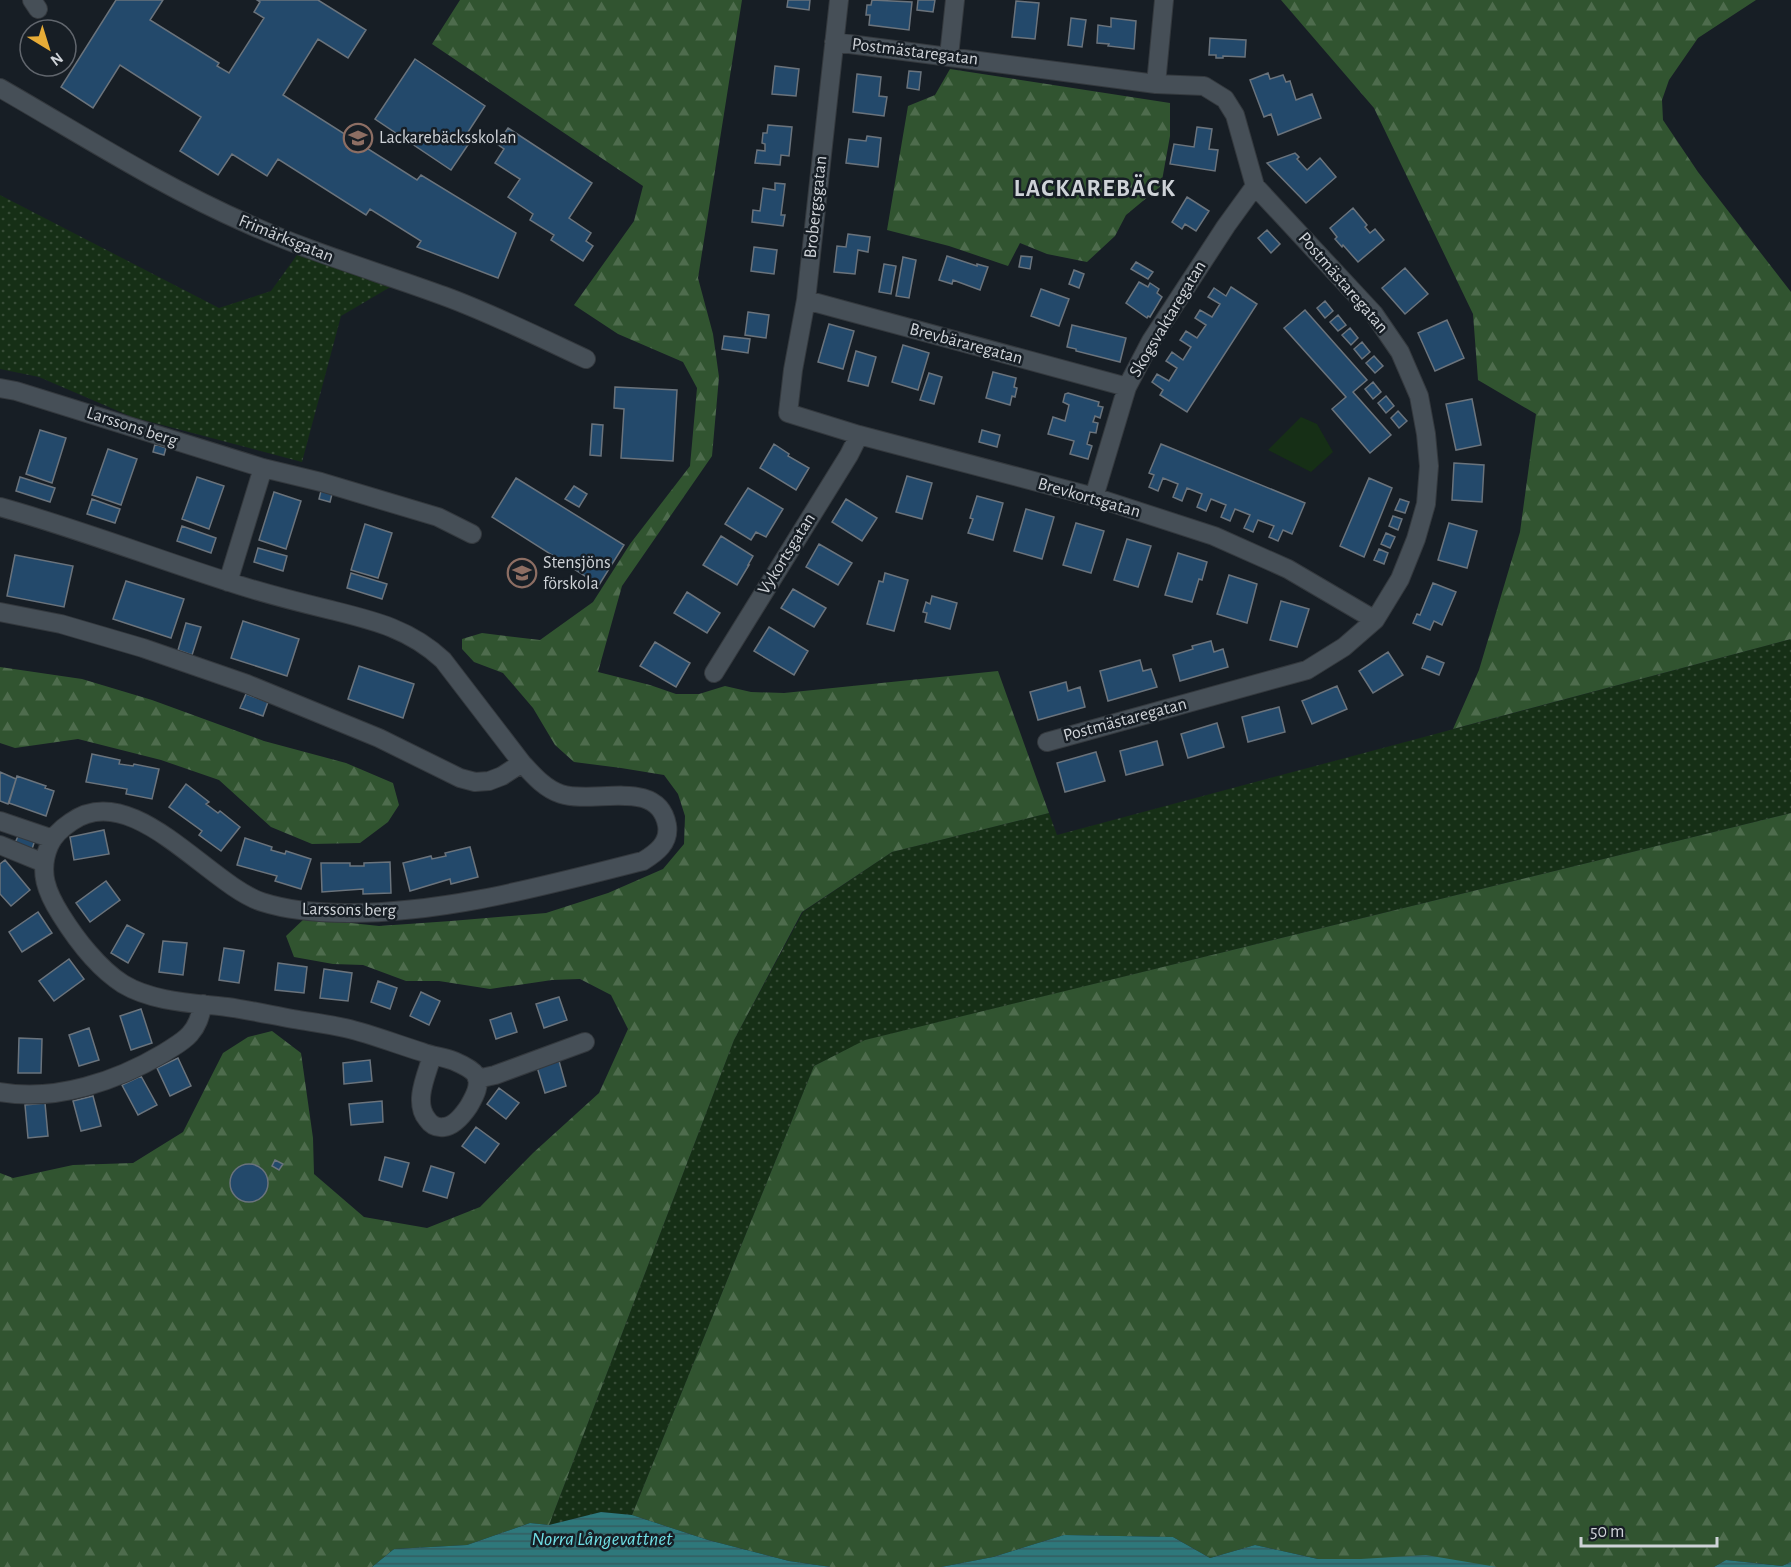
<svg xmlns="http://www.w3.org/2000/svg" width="1791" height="1567" viewBox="0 0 1791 1567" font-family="'Alegreya Sans',sans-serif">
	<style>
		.grass { fill: url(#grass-dots) }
		.forest { fill: url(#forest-firs) }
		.park { fill: #162f16 }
		.water { fill: url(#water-rules) }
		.building { fill: #23496b; stroke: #6a737c; stroke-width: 1.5 }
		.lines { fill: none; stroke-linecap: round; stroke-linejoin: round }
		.street-casing { stroke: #34393e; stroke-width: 20 }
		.street { stroke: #464f57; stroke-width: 18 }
		.labels { text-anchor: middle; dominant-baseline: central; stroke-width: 5; stroke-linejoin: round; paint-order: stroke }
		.street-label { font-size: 18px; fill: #cfd3d8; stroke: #171e25 }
		.poi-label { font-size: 18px; fill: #cfd3d8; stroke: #171e25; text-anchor: start }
		.water-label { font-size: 20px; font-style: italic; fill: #70dfe5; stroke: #171e25 }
		.district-label { font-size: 24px; font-weight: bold; letter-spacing: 1.5px; fill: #cfd3d8; stroke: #171e25 }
	</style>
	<defs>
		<pattern id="grass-dots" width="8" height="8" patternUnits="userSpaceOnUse" patternTransform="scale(1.5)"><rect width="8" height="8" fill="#162f16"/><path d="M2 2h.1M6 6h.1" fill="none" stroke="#374c37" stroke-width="1.8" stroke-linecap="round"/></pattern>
		<pattern id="forest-firs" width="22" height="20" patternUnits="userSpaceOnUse" patternTransform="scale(1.5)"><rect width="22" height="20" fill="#315430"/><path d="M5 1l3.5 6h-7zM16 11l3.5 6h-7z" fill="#4e6c4d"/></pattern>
		<pattern id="water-rules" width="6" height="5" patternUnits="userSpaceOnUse" patternTransform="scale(1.5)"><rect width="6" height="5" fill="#2e787b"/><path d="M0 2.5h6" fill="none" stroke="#355e61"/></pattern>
	</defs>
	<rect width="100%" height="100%" fill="#171e25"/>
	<path class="grass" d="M0,195L219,308L271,291L297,255L392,286L341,316L302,462L132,417L39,377L0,369Z
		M1791,639V813L866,1040L814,1066L632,1515L601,1512L549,1525L734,1040L803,912L892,852L1049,813L1057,835Z"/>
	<path class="forest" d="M460,0H742L698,278L713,334L719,377L712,456L622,586L598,672L650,685L676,694H699L725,686L751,692L784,693L998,671L1049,813L892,852L802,912L734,1040L549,1525L530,1523L467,1545L394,1549L372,1567H0V1173L13,1178L73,1165L133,1163L183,1132L223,1053L248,1037L272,1031L301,1053L313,1138L314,1174L364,1217L427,1228L480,1207L533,1153L599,1093L628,1029L611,995L580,979L552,980L490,989L439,981H406L363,965L333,964L294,957L286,936L305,918L379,926L451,921L546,913L608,893L663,869L684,844L685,816L678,794L664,775L621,768L574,762L555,745L533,708L503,673L474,662L462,649V639L482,633L540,640L593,602L630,544L690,466L697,388L683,362L618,334L574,305L634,221L643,186L432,44Z
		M1281,0H1756L1698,38L1669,80L1662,100L1663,120L1698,172L1791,292V639L1453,729L1479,670L1520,532L1536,414L1478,380L1473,314L1374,108Z
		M950,69L1170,103V136L1161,186L1126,215L1115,236L1087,262L1047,254L1020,243L1008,266L949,246L887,230L908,106L935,95Z
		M0,667L82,679L152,700L264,741L346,763L393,783L399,805L388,822L360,843L312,844L271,827L219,780L161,760L78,739L15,748L0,743Z
		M1791,813V1562L1782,1566L1726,1560L1714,1567H1497L1361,1559H1318L1255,1545L1210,1558L1173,1537L1064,1535L993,1557L941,1567H831L789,1561L708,1540L632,1515L814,1066L865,1040Z"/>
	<path class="park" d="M1301,417L1317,424L1333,452L1311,472L1268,450Z"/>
	<path class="water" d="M601,1512L632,1515L708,1540L789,1561L831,1567H372L394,1549L467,1545L530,1523L549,1525Z
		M1064,1535L1173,1537L1210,1558L1255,1545L1318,1559H1361L1426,1555L1497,1567H941L993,1557Z
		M1726,1560L1782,1566L1791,1562V1567H1714Z"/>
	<path class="building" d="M116,0H163L150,20L219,63L217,66L229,73L264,18L254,12L260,2L257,0H318L366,30L348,58L318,39L283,95L417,180L421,175L516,233L498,278L417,247L421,241L370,209L366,215L278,159L267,176L232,154L218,175L180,151L201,117L120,65L93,108L61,87Z
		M788,0H810L809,10L787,7Z
		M872,0L912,2L909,30L869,25L870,15H866L867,5H871Z
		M918,0H935L933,12L917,10Z
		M1016,1L1039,3L1035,39L1012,37Z
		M1071,18L1086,20L1082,47L1068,45Z
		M1111,18L1136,21L1134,49L1108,46L1109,44L1097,43L1098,25L1111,27Z
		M1210,38L1246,40L1245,57L1223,56V58H1216V55H1209Z
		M415,59L485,106L468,132L474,136L451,170L375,119Z
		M775,66L799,69L796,96L772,94Z
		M909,71L921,72L919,90L907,88Z
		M1268,73L1270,79L1283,75L1286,82L1290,81L1296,100L1312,94L1321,118L1278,135L1271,114L1264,117L1250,80Z
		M857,74L881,77L879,96L887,97L884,116L853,112Z
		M768,125L792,127L789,156L781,155L780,165L755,163L757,150L765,151V144L762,143L763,133H767Z
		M1197,127L1212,129L1209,149L1218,150L1215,171L1170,164L1174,144L1194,147Z
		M508,128L592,183L569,218L591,233L586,241L593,246L583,261L551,240L554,235L530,220L533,214L508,197L520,179L495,163L504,149L497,144Z
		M867,136L881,138L878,167L846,163L849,139L866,141Z
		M1295,153L1299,157L1297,159L1307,170L1320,158L1336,177L1306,203L1267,163Z
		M775,183L785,184L781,215H785L783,226L752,222L753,210L760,211L763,188L775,190Z
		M1187,197L1209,211L1196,231L1185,224L1182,229L1172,222Z
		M1353,208L1367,225L1365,227L1370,233L1375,229L1384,240L1358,262L1343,245L1342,247L1335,239L1337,237L1330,228Z
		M1267,230L1280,244L1271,253L1258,238Z
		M848,234L870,237L868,252L858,250L855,274L834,272L837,246L846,247Z
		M754,247L777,250L774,274L751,271Z
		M947,256L977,266V264L988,267L980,290L953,280L952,284L939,280Z
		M1021,256L1032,257L1030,269L1019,267Z
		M903,257L916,260L909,298L896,296Z
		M1136,262L1153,272L1148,279L1131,269Z
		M884,264L896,266L891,294L879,292Z
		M1405,268L1428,294L1405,314L1382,288Z
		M1074,270L1084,274L1079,288L1069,284Z
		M1139,282L1148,287L1150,283L1159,289L1157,293L1162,297L1150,317L1148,316L1147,318L1126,303Z
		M1231,287L1257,304L1187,412L1160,395L1163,390L1152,382L1157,374L1169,381L1177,368L1166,361L1172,352L1183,360L1191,347L1180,340L1186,331L1197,338L1206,325L1195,318L1200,310L1212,317L1220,304L1208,297L1214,288L1226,296Z
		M1041,289L1069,299L1059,326L1031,316Z
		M1325,301L1333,311L1325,318L1317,308Z
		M1305,310L1367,380L1353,392L1391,435L1370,453L1332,409L1346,397L1284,328Z
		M748,312L769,315L766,338L745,335Z
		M1338,315L1346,325L1338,331L1330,322Z
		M1447,320L1464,358L1435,371L1418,333Z
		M829,324L854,331L843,369L818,362Z
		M1072,325L1126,338L1120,362L1076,351V349L1067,347Z
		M1350,328L1358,338L1351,345L1342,335Z
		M724,336L750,339L748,353L722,349Z
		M1362,342L1370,352L1362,359L1354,349Z
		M903,345L929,353L918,390L892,382Z
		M856,351L876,357L868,386L848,381Z
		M1374,356L1383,366L1375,373L1366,363Z
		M993,372L1016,378L1014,387L1017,388L1015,397L1012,396L1010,405L986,398Z
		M929,373L942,377L934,404L920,400Z
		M1373,382L1381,392L1373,399L1365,389Z
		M615,387L677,390L673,461L621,458L624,409L614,408Z
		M1068,393L1099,402L1098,406L1103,407L1100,418L1095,416L1093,422L1098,423L1096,433L1090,432L1087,444L1092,446L1088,459L1070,454L1074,441L1048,434L1053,417L1065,421L1069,405L1063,402L1065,394Z
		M1386,396L1394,406L1386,413L1378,403Z
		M1472,399L1481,445L1456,450L1446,404Z
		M1398,411L1407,421L1399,428L1391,418Z
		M592,424L603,425L601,456L590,455Z
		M40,430L66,438L52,483L26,474Z
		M982,430L1000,435L997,447L979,442Z
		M155,444L166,448L164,455L153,452Z
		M774,444L789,454L788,456L809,468L796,490L760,468Z
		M1161,444L1305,503L1292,534L1283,530L1278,541L1269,537L1274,526L1258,520L1253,532L1244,528L1250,515L1235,509L1230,521L1221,517L1226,505L1211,499L1206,511L1197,507L1202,494L1187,488L1182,501L1173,497L1178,484L1163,478L1158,491L1149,487L1154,475L1149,473Z
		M108,449L137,459L121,505L92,495Z
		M1454,463L1484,465L1482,502L1452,500Z
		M907,476L932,483L922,519L896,512Z
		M20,477L55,488L50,502L16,491Z
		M197,477L224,486L209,529L182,519Z
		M516,478L624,545L599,585L492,517Z
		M1369,478L1392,488L1364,557L1340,546Z
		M574,486L587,494L579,507L565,499Z
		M748,488L783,509L766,537L756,532L751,540L725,524Z
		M321,491L332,494L330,502L319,499Z
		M274,492L301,501L286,549L259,540Z
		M977,496L1003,503L993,540L968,533L973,519L970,518Z
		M92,499L120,509L115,523L87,514Z
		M846,499L877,518L862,541L832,522Z
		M1400,499L1409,502L1405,513L1395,510Z
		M1026,509L1054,517L1042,559L1014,551Z
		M1393,516L1402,519L1398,530L1389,526Z
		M1076,523L1104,531L1091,573L1063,565Z
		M1449,523L1477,531L1467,568L1438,560Z
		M365,524L392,533L378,578L351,570Z
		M182,526L216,538L211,553L177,541Z
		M1386,533L1395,537L1390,548L1381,544Z
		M721,536L753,556L748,565H749L737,585L703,565Z
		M1127,539L1151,546L1138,587L1114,580Z
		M819,544L852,563L838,585L806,567Z
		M258,548L287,556L283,571L254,562Z
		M1379,549L1388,553L1384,564L1374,560Z
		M1178,553L1207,562L1202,580L1199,579L1192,602L1165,595Z
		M15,555L73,566L64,607L7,596Z
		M351,573L387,584L382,599L347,588Z
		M885,573L908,580L894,631L867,624L879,581L883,582Z
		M1229,575L1257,584L1247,623L1217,614Z
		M126,581L184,599L171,638L113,619Z
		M1433,583L1456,592L1442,625L1434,621L1430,630L1413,623L1417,614L1420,615Z
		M793,589L826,608L814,627L781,608Z
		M687,592L720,613L707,633L674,613Z
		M932,596L957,603L950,629L925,622L927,613L923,612L926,602L930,604Z
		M1281,601L1309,609L1297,647L1270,640Z
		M243,621L299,639L287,676L231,658Z
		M186,623L201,627L192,655L178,650Z
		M769,627L808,651L794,675L754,651Z
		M1211,641L1214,652L1223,649L1228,667L1180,681L1173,655L1193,649L1192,646Z
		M655,642L690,663L676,687L640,666Z
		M1388,652L1403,675L1373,693L1359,671Z
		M1427,656L1444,663L1439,675L1422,668Z
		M1140,660L1143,671L1151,669L1157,687L1108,701L1100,671Z
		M359,666L414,684L403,718L348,699Z
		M1066,682L1068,691L1080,687L1085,707L1038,720L1030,692Z
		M1337,686L1347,709L1312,724L1302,701Z
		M246,694L268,702L263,716L240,708Z
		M1279,707L1285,732L1248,742L1242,717Z
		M1217,723L1224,747L1188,758L1181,734Z
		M1157,741L1163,765L1126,775L1120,751Z
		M1096,752L1105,781L1065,792L1057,763Z
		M92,754L120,760L119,764L133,766L134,764L159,769L152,799L126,794L127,789L86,782Z
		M0,772L16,779L8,804L0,801Z
		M17,776L46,786L45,788L54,791L46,816L9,803Z
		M186,784L209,802L206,804L218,813L220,811L240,827L221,851L199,835L202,831L169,807Z
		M104,830L109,854L74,860L70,837Z
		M19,834L35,840L32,849L15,843Z
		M245,838L272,847L271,850L285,854L286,851L311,859L301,889L275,881L277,876L237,865Z
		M470,847L478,877L451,884L450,879L410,891L403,863L431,856L432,859L446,856L445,853Z
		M5,860L30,890L11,906L0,894V864Z
		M390,862L391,893L363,894V889L322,892L321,863H350V866H364V863Z
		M106,881L120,900L90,922L76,903Z
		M38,912L52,933L22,952L9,932Z
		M127,925L144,934L128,963L111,953Z
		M163,941L187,943L183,975L159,972Z
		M224,948L244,951L239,983L219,980Z
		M69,959L84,979L54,1001L39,981Z
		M278,963L307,967L304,993L275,990Z
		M324,969L352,973L348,1001L320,998Z
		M378,981L397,988L390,1009L371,1002Z
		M421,992L440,1001L429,1025L410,1016Z
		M559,997L567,1020L544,1028L536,1004Z
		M141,1009L152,1043L131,1050L120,1016Z
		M511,1013L517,1032L496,1039L490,1020Z
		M89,1028L99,1060L79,1066L69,1035Z
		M19,1038L42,1039L41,1073H18Z
		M178,1058L191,1086L170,1096L157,1068Z
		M370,1060L372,1081L344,1084L343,1063Z
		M559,1061L566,1086L545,1093L537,1067Z
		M141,1076L157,1105L138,1115L122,1085Z
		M499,1088L519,1103L506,1119L487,1104Z
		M93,1096L101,1126L81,1131L73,1101Z
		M382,1101L383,1122L351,1125L349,1104Z
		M45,1103L48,1136L28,1138L25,1105Z
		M476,1127L499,1144L485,1163L462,1146Z
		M385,1157L409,1163L402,1187L379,1180Z
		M275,1160L283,1164L279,1170L272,1166Z
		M230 1183a19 19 0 1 1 38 0a19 19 0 1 1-38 0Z
		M431,1166L454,1173L447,1198L423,1191Z"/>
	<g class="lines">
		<g class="street-casing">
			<path id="street" d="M32,0L38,9
				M839,0L806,300L793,370L788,413L859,435L1094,497L1214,536L1288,569L1375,620
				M834,42L1156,84L1204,86L1225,99L1235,115L1255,186L1374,314L1400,352L1419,396L1426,434L1429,466L1426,504L1416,539L1400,579L1375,620L1344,647L1307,670L1047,742
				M949,56L955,0
				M1156,84L1164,0
				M0,88C82,135 161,186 248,224C312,253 379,272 444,296C493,314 539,337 586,359
				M806,300L1127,387
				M0,388L16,391L263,468L321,482L438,517L472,534
				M1094,497L1127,387L1151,341L1226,226L1255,186
				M0,507C76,528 151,557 226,581C259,592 294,601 327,609C371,620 409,628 443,660L522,763C533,775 545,789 561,794C594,805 658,777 667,825C670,843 656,853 643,861C546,885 448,913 348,913C319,913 290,911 262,902C208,884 132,778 71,822C62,828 53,836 49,846C38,872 47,893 61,915C76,939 99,969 123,984C153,1002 193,1003 227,1007C249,1010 271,1015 293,1019C310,1022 328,1024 345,1028C371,1034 396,1044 422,1052C432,1056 444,1057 454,1061C461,1064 472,1069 476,1075C481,1086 474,1097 469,1106C463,1115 454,1126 444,1127C437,1128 431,1125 427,1119C413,1102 427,1074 432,1056
				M228,582L263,468
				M0,612L61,624L143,648L247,684L379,738L460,778L475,782L489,781L502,776L522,763
				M714,673L849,455L859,435
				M0,821L53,839
				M0,845L44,863
				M477,1079L495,1075L585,1042
				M0,1092C56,1102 117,1081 164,1053C173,1047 183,1042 190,1034C198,1025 200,1016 203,1004"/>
		</g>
		<use href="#street" class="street"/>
	</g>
	<defs>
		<g id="school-ring" transform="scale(1.5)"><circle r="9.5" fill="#171e25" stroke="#8d6e63" stroke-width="1.5"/><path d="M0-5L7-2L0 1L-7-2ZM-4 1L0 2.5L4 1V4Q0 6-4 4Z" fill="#8d6e63"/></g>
	</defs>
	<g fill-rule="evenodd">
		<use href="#school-ring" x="358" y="138"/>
		<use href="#school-ring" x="522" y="573"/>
	</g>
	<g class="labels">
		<g class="street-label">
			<text transform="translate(915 52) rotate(7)">Postmästaregatan</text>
			<text transform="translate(816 207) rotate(-84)">Brobergsgatan</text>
			<text transform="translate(286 239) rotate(22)">Frimärksgatan</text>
			<text transform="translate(1343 283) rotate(49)">Postmästaregatan</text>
			<text transform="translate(1168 319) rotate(-59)">Skogsvaktaregatan</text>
			<text transform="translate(966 344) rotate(15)">Brevbäraregatan</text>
			<text transform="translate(132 427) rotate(18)">Larssons berg</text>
			<text transform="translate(1089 498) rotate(16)">Brevkortsgatan</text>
			<text transform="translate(787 554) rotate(-58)">Vykortsgatan</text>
			<text transform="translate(1125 720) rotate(-15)">Postmästaregatan</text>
			<text transform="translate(349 910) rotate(1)">Larssons berg</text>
		</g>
		<g class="poi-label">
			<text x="379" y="138">Lackarebäcksskolan</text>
			<text x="543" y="563">Stensjöns<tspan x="543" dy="21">förskola</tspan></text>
		</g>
		<g class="water-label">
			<text x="602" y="1539">Norra Långevattnet</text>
		</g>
		<g class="district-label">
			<text x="1095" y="189">LACKAREBÄCK</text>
		</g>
	</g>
	<g transform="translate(48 48) rotate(142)"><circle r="28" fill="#171e25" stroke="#61666d" stroke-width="1.5"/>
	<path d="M0-4.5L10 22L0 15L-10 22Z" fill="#e7ac37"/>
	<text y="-9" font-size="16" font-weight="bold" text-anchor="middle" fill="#cfd3d8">N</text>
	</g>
	<path d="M1581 1537v9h136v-9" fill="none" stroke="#cfd3d8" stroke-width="3"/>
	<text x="1590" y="1537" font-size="18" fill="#cfd3d8" stroke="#171e25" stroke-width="4.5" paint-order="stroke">50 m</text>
</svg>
